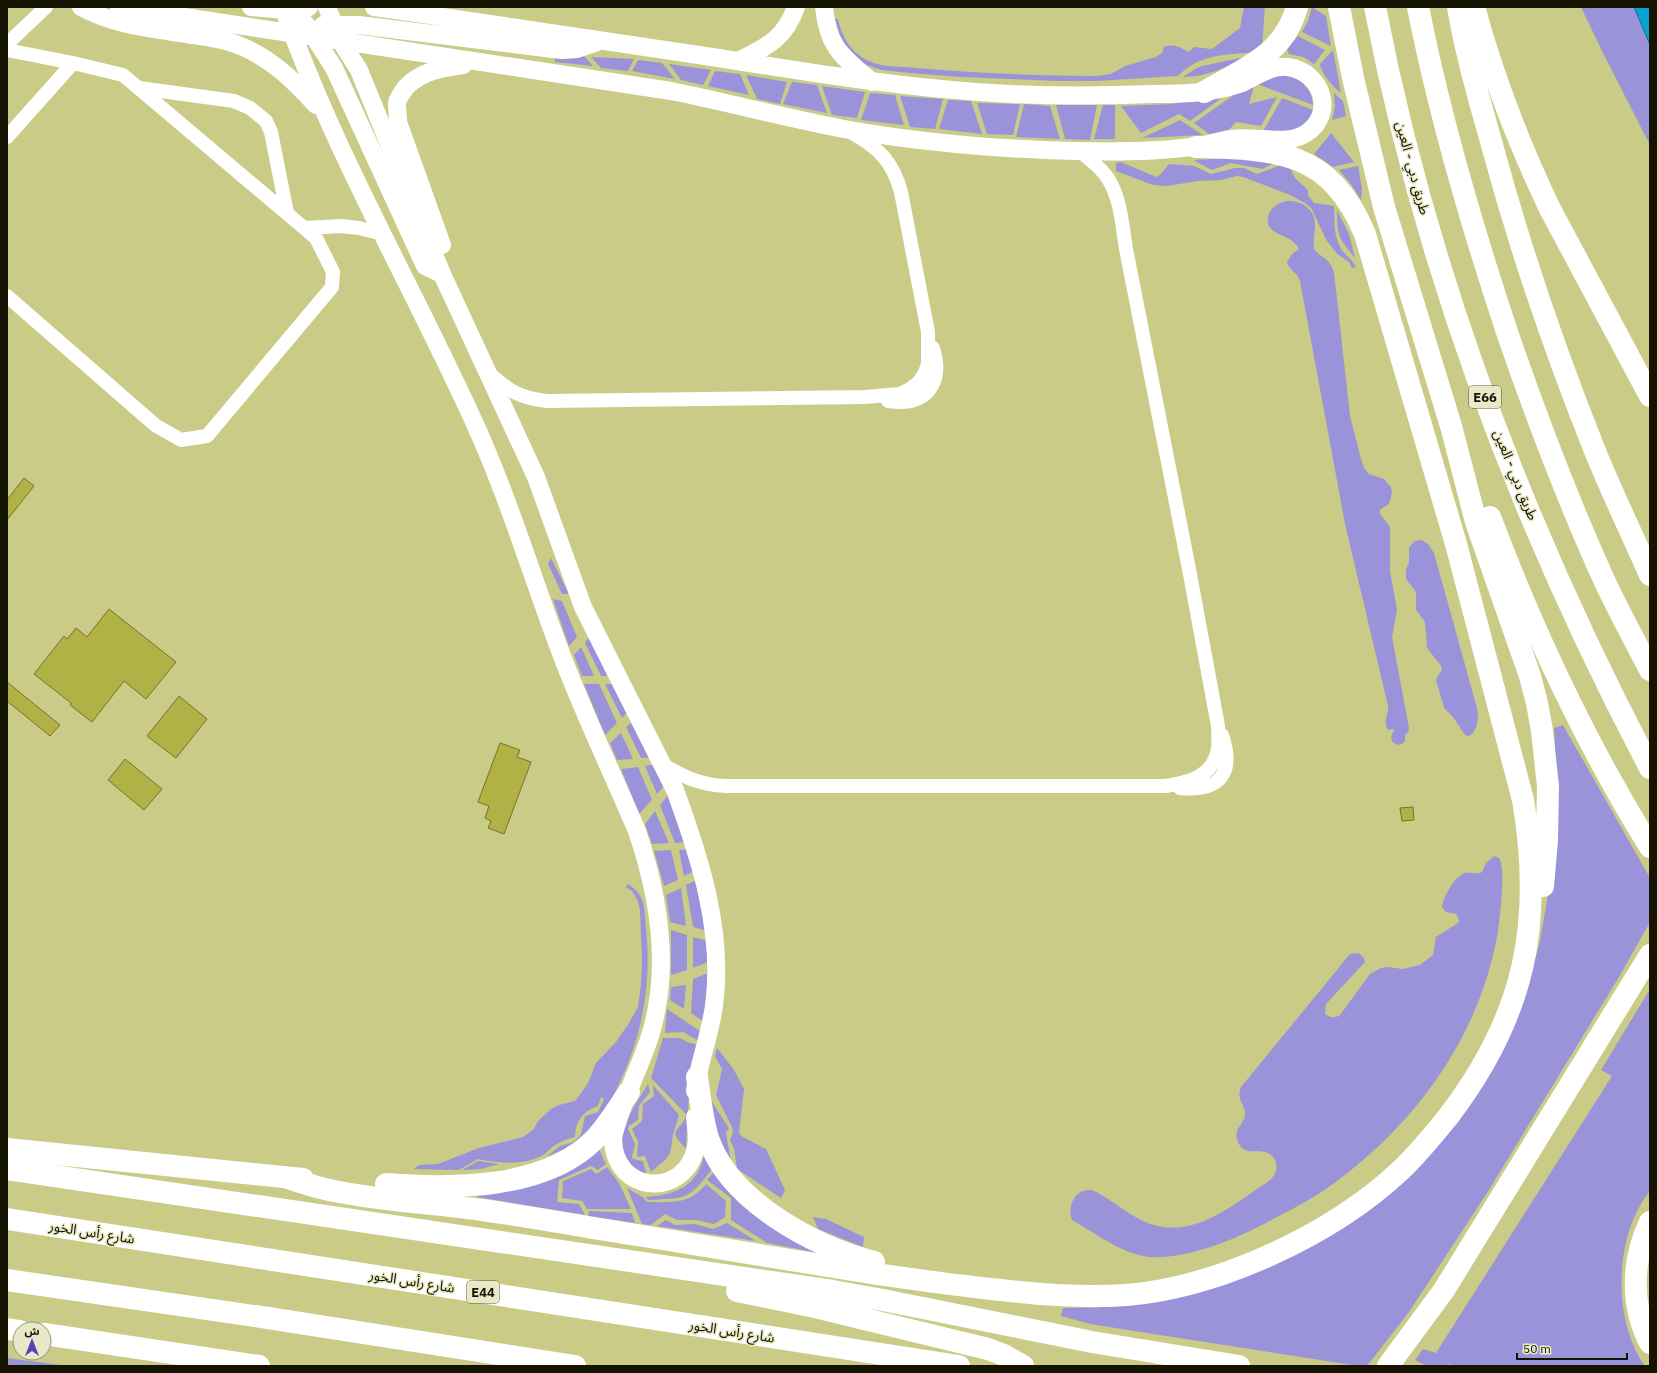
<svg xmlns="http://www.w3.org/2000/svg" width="1657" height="1373" viewBox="0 0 1657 1373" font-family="'IBM Plex Sans','Noto Sans Arabic',sans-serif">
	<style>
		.green { fill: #9b93d9 }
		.water { fill: #07a2d2; stroke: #0b7793 }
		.building { fill: #b2b145; stroke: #747330 }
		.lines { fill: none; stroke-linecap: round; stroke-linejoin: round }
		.minor { stroke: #fff; stroke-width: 14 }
		.tertiary { stroke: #fff; stroke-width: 18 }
		.motorway { stroke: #fff; stroke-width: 22 }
		.labels { text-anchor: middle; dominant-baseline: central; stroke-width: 3; stroke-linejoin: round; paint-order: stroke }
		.shield { fill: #e8e9c7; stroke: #54543c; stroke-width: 1 }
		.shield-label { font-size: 13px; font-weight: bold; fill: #151400 }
		.street-label { font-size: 14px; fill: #151400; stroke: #e8e9c7 }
	</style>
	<rect width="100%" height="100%" fill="#cacb86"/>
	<path class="green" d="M1244,7H1265L1262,48L1257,52C1228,55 1200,53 1178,76L1097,81H1057L962,77L909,73L882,70L863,64L841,42L835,19H838C842,37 851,53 869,61C883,68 901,66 917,68C977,73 1037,76 1097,76L1111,74L1125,66L1156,57L1162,53L1164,47C1173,43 1181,48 1189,52L1194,47L1212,49L1240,28Z
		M1312,7L1326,16L1331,46L1302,32L1308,21Z
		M1581,7H1650V145L1604,55Z
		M1298,36L1325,50L1314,64L1303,57L1289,54L1287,49Z
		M1333,50L1341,93C1334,88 1321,73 1320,64Z
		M555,54L584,56L593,66L555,62Z
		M1250,56C1230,66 1206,77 1183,77L1195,69L1202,66Z
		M591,57L634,59L628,71L601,68Z
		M638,60L662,63L675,79L632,71Z
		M669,64L711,70L703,85L681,80Z
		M715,71L740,74L749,95L708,86Z
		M746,75L787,82L780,104L757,99Z
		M1290,75C1303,82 1312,89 1313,105L1257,84L1277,76Z
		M792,82L817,85L827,113L783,104Z
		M822,86L865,92L857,118L832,115Z
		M1254,86L1249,104L1277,97L1261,126L1236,122L1227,132L1209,134L1194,123L1231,97L1235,90Z
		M870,93L895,95L904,125L861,120Z
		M1334,93L1343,101L1346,116L1332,120L1335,106Z
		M1227,94L1190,121L1179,114L1141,133L1121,106L1172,104Z
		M900,96L943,99L935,129L910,127Z
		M1282,98L1313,110C1311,121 1297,132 1286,133C1279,133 1271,131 1264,130Z
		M948,100L971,101L982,134L939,129Z
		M977,103L1020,104L1013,135L987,134Z
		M1024,104L1050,106L1060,139L1016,137Z
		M1097,105L1090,140L1065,139L1056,105Z
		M1103,105H1115V139H1094Z
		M1180,120L1203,135L1142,138Z
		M1331,133L1354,162L1333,167L1314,154Z
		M1236,158L1274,163L1262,169L1231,163L1212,170L1193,160Z
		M1121,162L1156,177L1160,175L1169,164L1194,166L1211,174L1235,168H1244L1257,174L1281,165L1290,168L1295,178L1308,190V195L1314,203L1334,206C1335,221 1333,237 1342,250C1346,256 1352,259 1356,267L1352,268L1349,262L1337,254L1327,241L1311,208L1305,203L1290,195L1243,177L1237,176L1221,180L1198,181L1167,186L1153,185L1116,171V163Z
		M1358,166L1362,189L1361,200L1351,184L1339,170Z
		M1286,201C1300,200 1315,208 1315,224C1315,232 1313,241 1314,249C1322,259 1329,257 1334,272L1350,416L1361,459L1364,468L1369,474L1384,479L1391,487L1392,493L1389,504L1380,510V514L1390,527V571L1397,610L1392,637L1409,728L1408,732L1405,735V741C1401,746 1396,746 1392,741L1391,737L1394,730L1392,729L1388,730C1382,720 1389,715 1388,706L1345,524L1300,281C1297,272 1289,270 1287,262L1292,254L1299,249C1292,232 1261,237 1269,214C1271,207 1279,203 1286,201Z
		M1337,210L1349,234L1355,258C1339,238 1337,237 1337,210Z
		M1422,540L1428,544L1434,553L1477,708C1479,717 1478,731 1469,736L1465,735L1453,717L1444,708L1436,680L1438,675L1441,672L1442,667L1427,648L1425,622L1416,610V592L1406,579V570L1409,562V547L1415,541Z
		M551,558L569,594H562L548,564Z
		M553,599L562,601L577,637L569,646Z
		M591,635L612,676H601L585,643Z
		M581,647L594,676H595H582L574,655Z
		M584,684H599L617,723L605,735Z
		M605,684H616L630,709L622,718Z
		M636,718L654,757L641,758L626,727Z
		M1563,725L1650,878V922L1619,977L1487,1193L1409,1312L1367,1366H1358L1090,1324L1061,1316L1063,1308L1112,1307L1147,1302L1377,1200L1509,1037L1527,991L1540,941L1550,883L1556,763L1554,728Z
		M621,733L633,759L617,760L610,743Z
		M657,764L665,785L657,794L645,766Z
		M638,767L652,800L639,814L621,769Z
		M669,794L688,842L675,843L660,805Z
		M655,811L669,843L652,844L645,824Z
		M691,849L697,870L684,876L679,850Z
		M671,850L678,880L664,886L654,851Z
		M1494,856L1499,858C1506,868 1500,917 1498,931C1481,1034 1417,1123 1333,1184C1315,1197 1295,1208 1275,1218C1242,1236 1200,1255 1161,1257C1129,1260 1099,1235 1072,1220C1067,1207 1074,1189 1091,1190C1098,1191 1124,1210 1132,1215C1185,1248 1226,1209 1269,1181C1279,1173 1280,1157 1265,1152C1255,1149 1242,1157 1237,1139C1234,1128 1245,1123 1245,1114C1245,1103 1236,1101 1241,1087L1350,954L1359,953L1364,958L1365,962L1326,1004L1325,1013C1329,1018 1334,1019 1340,1015L1370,974L1381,968L1388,967L1403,969L1420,965L1433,955L1436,937L1458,923L1459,920L1456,914L1446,912L1442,907C1443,897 1455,875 1466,873C1472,872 1476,875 1482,872L1486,863Z
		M699,879L707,931L693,927L686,885Z
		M628,884C647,896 644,910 646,929C652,984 642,1037 618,1086C613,1097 608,1109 601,1118C595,1126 580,1140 572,1145C564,1150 555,1153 547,1156L560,1146L573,1142L579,1137L581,1134L585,1116L598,1112L604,1099L601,1097L598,1106C583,1111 575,1121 575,1137C566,1139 557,1143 550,1149C548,1151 545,1154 543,1155C524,1166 497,1163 478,1159L459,1170L413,1169L419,1165L438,1164L479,1148L523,1137L534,1129L538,1121L551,1109L559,1105L575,1101L582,1092L588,1083L596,1063L616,1042L629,1023L638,1007L641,984L642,960L640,911L638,901L632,891L626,887Z
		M681,888L686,926L670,922L666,895Z
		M671,930L687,935V970L671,975Z
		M693,937L708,941V962L693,968Z
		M708,973L704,1022L691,1013L693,979Z
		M686,985L684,1009L670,1000L671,987Z
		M1650,989V1191C1614,1235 1612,1320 1645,1366H1451L1449,1364C1437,1369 1426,1367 1415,1360L1423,1349L1436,1353L1612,1076L1601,1070Z
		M667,1009L700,1031L699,1041L683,1032L665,1033Z
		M663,1038H680L687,1042L699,1045L689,1090L686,1148C663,1128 684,1131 686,1114L651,1078Z
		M717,1048L734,1070L744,1089L739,1133L743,1137L766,1149L785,1190L781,1198L737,1169L734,1148L730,1140L733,1133L732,1127L716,1095L722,1069L715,1056Z
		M648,1084L650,1092L639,1106L638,1120L629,1126L628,1129L635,1144L632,1157L633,1159L643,1161L647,1177C636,1172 634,1170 627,1159C611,1135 636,1105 648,1084Z
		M653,1085L679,1115L673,1135L671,1149L669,1155L665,1160L651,1172L645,1156L637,1157L638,1142L632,1129L642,1121L643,1104L654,1096Z
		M710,1099L729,1128L726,1133L731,1163L719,1143Z
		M599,1149L606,1164L598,1170L591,1166L559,1180L557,1202L579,1204L585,1215L477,1197L478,1195L504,1192L530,1186Z
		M704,1155L713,1168C688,1200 688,1198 648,1200L646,1197C676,1195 698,1186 704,1155Z
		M478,1161L499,1164L481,1169L462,1170Z
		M607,1167L619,1183L631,1209H587L582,1201L562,1198L563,1181L591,1169L596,1174Z
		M714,1172L829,1255L767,1243L731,1220V1198L707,1180Z
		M706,1184L726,1201L725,1217L714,1224L696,1220H677L665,1214L651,1225L642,1224L627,1188L644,1198L647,1202C672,1202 689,1205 706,1184Z
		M589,1211L632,1213L635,1223L588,1216Z
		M813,1217L826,1219L864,1237L863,1247L818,1229Z
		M666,1220L675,1225L695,1224L713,1229L727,1223L756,1241L657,1226Z
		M7,1358L68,1366H7Z"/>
	<path class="water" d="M1634,7H1650V45Z"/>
	<path class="building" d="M24,478L34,486L7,520V500Z
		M109,609L176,662L146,699L124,681L92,722L70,705L71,703L34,674L64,636L67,639L76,628L87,637Z
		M7,682L60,725L50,736L7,701Z
		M179,696L207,719L176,758L147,736Z
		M500,743L520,750L517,757L531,762L504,834L488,828L491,821L485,818L489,806L478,802Z
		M125,759L162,789L144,810L108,780Z
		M1413,807L1414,820L1402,821L1400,808Z"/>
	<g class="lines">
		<path class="minor" d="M7,44L46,7
			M7,50L73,63L123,75L316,238L333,272L332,287L207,436L181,440L155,425L7,296
			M139,88L234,101L250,108L266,121L271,132L287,213
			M7,137L73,63
			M304,228L341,226L359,228L383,234
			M490,374C509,391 520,398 547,401L865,397L900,394L910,389L919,382L925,373L928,363V332L901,192C893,162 879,148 852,133
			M888,401C926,407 944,384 933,348
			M662,764C683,777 701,785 726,786H1166C1190,782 1214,776 1218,748C1219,741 1218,733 1218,726L1189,569L1126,249C1122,225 1121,198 1107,177C1100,167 1089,159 1080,151
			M1180,788C1220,792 1235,773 1222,735"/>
		<path class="tertiary" d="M81,7C115,26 155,29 193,35C210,37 227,40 243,47C273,60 294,81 316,105
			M119,7L671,91C731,103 790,119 850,130C924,143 999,149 1074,151C1113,152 1152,152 1191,147C1204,146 1217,141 1231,139C1254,135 1286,146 1305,134C1336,115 1323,72 1288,67C1271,65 1257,76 1242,83C1231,87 1221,89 1210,91C1190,94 1171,94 1151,94C1104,96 1057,96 1010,94C910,89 811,73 712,57C600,40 487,23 374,7
			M251,7L284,10L309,7
			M283,7C333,151 412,285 475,424C508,497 531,573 559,648C582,710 611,770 637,831C659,896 671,969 650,1036C639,1070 621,1103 613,1138C613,1194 685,1200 696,1147C698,1137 696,1127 695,1117
			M291,7L308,27L334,68L425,266L442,274
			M327,7L340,40L359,70L442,274L536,477L583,607L675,790C700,858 724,932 714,1006C710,1035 699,1062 695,1091
			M824,7C828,48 842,56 872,82
			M323,25H359L562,50L577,49L597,42
			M738,61C766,47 785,39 796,7
			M442,245L398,122C398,116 397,109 397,103C398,98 403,91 406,87C422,71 441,68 463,65"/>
		<path class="motorway" d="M1339,7L1353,78L1384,207L1451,426L1476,522L1530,676L1537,703L1542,731L1548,786L1547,840L1543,886
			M1375,7C1426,272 1524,529 1650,768
			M1418,7C1440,118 1472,227 1508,335C1537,419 1568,501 1605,582C1619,612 1635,641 1650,670
			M1458,7C1466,54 1479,99 1492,145C1520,249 1555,351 1595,451C1612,493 1632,534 1650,575
			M1474,7C1493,77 1519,144 1550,209L1650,396
			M1204,92C1243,69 1284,55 1297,7
			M1490,517C1533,631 1586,744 1650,847
			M697,1077C700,1097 702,1118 708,1138C729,1201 813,1246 874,1262
			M7,1149L303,1179
			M7,1169L833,1291L883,1300L1092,1342L1239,1366
			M288,1178C303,1183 318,1188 334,1191C382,1201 433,1203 482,1210C533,1217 585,1227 637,1235C717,1248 797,1261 877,1274C918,1280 960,1286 1001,1290C1043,1295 1085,1298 1127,1295C1220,1287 1333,1234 1401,1170C1418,1154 1433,1135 1448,1117C1525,1016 1544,924 1523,800L1456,544L1365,234C1330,150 1276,149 1196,147
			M386,1184C451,1189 545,1190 595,1139C608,1125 618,1108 629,1092
			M7,1219L959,1366
			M1650,1222C1632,1259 1630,1305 1650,1343
			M7,1280L268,1318L575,1366
			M737,1291L815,1307L988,1349L1004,1355L1023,1366
			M7,1329L20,1331
			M44,1334L259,1366
			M1388,1366L1444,1290L1650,955"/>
	</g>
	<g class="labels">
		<g class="shield">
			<rect x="1469" y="386" width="32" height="22" rx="3"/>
			<rect x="467" y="1281" width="32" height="22" rx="3"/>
		</g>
		<g class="shield-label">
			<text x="1485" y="397">E66</text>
			<text x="483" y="1292">E44</text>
		</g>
		<g class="street-label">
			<text transform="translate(1413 168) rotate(75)">طريق دبي - العين</text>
			<text transform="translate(1516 475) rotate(68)">طريق دبي - العين</text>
			<text transform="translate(92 1232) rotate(9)">شارع رأس الخور</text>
			<text transform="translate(412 1281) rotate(9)">شارع رأس الخور</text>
			<text transform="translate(732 1331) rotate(9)">شارع رأس الخور</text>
		</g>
	</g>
	<rect width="1657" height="1373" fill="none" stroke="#151400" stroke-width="16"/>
	<g transform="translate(32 1341)"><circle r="19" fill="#e8e9c7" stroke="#949477"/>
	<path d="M0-3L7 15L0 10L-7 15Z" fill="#5c3fb7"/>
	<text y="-6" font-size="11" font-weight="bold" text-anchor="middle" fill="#151400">ش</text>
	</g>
	<path d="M1517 1353v6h110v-6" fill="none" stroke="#151400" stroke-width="2"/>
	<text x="1523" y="1353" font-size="12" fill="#151400" stroke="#e8e9c7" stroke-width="3" paint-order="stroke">50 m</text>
</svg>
